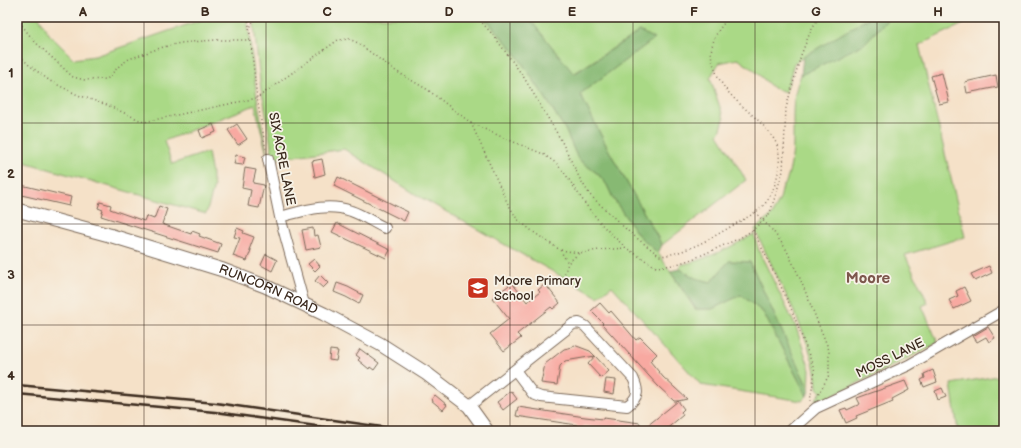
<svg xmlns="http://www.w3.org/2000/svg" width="1021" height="448" viewBox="0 0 1021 448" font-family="'Balsamiq Sans',sans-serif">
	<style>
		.green { fill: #aad986; stroke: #728252 }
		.forest { fill: #87b973; stroke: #617248 }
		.building { fill: #f8a9a1 }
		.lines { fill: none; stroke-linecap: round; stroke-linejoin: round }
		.minor-casing { stroke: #7c6a5a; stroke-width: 12 }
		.tertiary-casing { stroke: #7c6a5a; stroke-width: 15 }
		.path { stroke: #7c6a5a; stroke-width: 1.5; stroke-dasharray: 1 3; stroke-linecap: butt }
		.minor { stroke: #fff; stroke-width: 10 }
		.tertiary { stroke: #fff; stroke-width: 13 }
		.rail { stroke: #3b2a1e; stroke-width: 2.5 }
		.grid { fill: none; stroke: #3b2a1e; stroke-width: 1; stroke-opacity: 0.55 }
		.labels { text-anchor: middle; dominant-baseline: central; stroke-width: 3.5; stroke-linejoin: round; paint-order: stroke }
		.street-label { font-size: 13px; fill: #3b2a1e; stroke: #f7f3e8 }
		.poi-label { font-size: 13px; fill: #3b2a1e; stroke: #f7f3e8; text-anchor: start }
		.quarter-label { font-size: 15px; font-weight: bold; fill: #7d564c; stroke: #f7f3e8 }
		.neatline { fill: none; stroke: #3b2a1e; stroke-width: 1.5 }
		.grid-label { font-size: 13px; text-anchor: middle; font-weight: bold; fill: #3b2a1e }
	</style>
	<rect width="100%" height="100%" fill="#f7f3e8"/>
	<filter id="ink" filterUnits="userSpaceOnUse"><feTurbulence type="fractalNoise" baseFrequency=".025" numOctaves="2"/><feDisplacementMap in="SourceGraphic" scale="8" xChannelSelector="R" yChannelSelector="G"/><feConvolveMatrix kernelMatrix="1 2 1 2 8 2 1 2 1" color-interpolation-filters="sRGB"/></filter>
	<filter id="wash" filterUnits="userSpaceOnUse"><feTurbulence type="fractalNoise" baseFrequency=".012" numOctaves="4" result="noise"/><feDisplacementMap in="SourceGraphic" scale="16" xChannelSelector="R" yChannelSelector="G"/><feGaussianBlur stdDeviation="0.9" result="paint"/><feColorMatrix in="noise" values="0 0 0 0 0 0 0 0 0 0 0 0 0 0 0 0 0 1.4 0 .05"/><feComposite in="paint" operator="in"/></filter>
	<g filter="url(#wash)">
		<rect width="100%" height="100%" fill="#f5e1c8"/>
		<path class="green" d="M17,17H39L49,34L74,59L95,56L210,17H247L257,98L268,159L255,105L164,141L172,164L208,152L214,187L206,214L17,160Z
			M253,17H484L514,51L543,94L565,129L578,159L598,174L607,185L613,198L638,235L658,253L695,309H712L741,295L763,312L807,396L802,401L701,385L612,286L598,297L420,197L344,149L273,159L264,101L261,90Z
			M528,17H665L666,19L669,17H870L794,63L786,92L773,88L755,71L738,59L719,63L710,78L724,119L721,129L718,134L746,180L662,245L608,149L580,94L653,39L640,31L573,74Z
			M885,17H978L919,45L965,237L905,255L928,303L922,306L938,343L822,401L815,400L821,392L817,388C815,352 795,314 780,282C771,264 763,247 755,229L772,215L780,199L783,186L785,185C790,171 793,157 793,142C794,116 790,101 801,75L866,42L887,20Z
			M754,234L759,251L796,327L810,370L809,390L750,262L729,261L711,282L695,278L680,269V265C706,260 731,247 754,234Z
			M1004,375V431H958L951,384Z"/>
		<path class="forest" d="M484,17H528L574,74L640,31L654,39L580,94L608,149L662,245L658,253L638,235L613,198L607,185L598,174L578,159L565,129L543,94L514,51Z
			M870,17H885L887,20L864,44L801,75L803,57Z
			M729,261L750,262L809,390L807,396L763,312L741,295L712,309H696L670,271L680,269L695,278L711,282Z"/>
		<g id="blocks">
			<path class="building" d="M942,73L949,102L939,104L931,76Z
				M996,75L998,87L967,93L965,82Z
				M213,124L216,132L202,138L199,130Z
				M237,124L247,139L238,145L228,130Z
				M236,155L245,157L243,165L234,164Z
				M322,159L325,174L315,177L312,161Z
				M245,168L256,170L253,183L264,185L259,208L248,206L251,190L242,188Z
				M338,177L408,212L404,221L334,186Z
				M17,184L71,197L69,206L17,194Z
				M100,202L111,205L110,209L144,221L146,216L154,219L159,206L167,209L162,224L191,234L192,231L200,234L199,236L221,244L218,253L101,216L103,210L98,208Z
				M337,223L390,250L386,258L332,232Z
				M237,228L244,231L243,233L254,237L249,250H251L247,261L233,256L240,238L234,237Z
				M313,228L314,236L318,235L321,247L306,250L302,230Z
				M266,254L277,260L272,271L261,265Z
				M314,259L320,266L315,271L308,264Z
				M989,266L992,273L975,281L971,274Z
				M320,275L328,283L323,288L315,281Z
				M337,283L348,287L363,295L359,304L346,297L334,292Z
				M512,283L527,302L540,292L538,290L545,284L560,303L553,309L551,307L517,334L521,338L504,351L490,334L509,319L492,298Z
				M964,287L971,301L954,309L949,300L958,296L956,291Z
				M600,303L609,313L611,311L636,340L640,337L657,354L650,361L663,377L687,399L678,401L684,409L681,412L683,415L664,431H651L647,426L678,401H674L658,386L602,324L603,323L591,311Z
				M988,327L995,338L989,342L986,337L977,342L973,336Z
				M574,345L590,351L595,356L565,361L560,366L557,385L541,383L545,364L564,349L573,347Z
				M360,349L379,363L374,370L370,367L369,369L358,360L360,358L356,355Z
				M330,350L338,351L336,361L329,360Z
				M595,356L609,371L601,378L588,364Z
				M933,370L937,382L924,387L921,380L925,378L924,374Z
				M606,379L616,380L614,394L604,392Z
				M905,381L909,390L892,399L893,401L856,416L857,418L846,423L840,410L846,408L847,410L860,404L857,398Z
				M942,388L946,397L938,400L935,391Z
				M511,391L517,399L503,410L497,402Z
				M435,395L447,405L443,410L431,400Z
				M518,407L585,417L603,419L604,418L640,423L639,431H598V428L584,426L583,431H576L577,425L516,416Z"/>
		</g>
	</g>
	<g filter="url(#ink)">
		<use href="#blocks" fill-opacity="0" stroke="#7c6a5a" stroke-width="1"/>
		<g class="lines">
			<g class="minor-casing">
				<path id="minor" d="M268,159L280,217L304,304
					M280,217C303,211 327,202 351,211C363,215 374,223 385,228
					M469,406L573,324L579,323L585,326L633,378C639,391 639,397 627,406L541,397L533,394L515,370
					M790,431L816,408L909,365L1004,310"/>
			</g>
			<g class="tertiary-casing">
				<g id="tertiary">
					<path id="s1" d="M17,210L109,235L223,270L265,286L324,314L380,344L427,374L469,406L487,431"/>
				</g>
			</g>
			<path class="path" d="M248,17L257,98L266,150
				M477,17L494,36L523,76L561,140L580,179L590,195L629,232L660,256C688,253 713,237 737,223C746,218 756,213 763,206C776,192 785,158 775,141C759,113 725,101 715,69C710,55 710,51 715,37C718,30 724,23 729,17
				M17,19L34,41L73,77L85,80L107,79L120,65L129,59L160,48L180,43L215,40H250
				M249,30L255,17
				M17,53L29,65L50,81L78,95L107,105L144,122L257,98L338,40L349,39L358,43L394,70L428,90L471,123L504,138L543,154L556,163L566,175L586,205L604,227L626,248L656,267L674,265L695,258L740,238L753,230L770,213L783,171L786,108L801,55L811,30L819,17
				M471,123L507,202L517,219L532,231L560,250L568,263L579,253L599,250L626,248
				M755,212L773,231L786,249L799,276L829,350V375L817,397
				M753,230L789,303L815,371L810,401
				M561,250L579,253
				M562,281L568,263"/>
			<use href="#minor" class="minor"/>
			<use href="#tertiary" class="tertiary"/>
			<path class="rail" d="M17,385L216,403L410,431
				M17,394L215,412L353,431"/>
		</g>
	</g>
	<path class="grid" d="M144,17V431M266,17V431M388,17V431M510,17V431M633,17V431M755,17V431M877,17V431M17,123H1004M17,224H1004M17,325H1004"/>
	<defs>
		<g id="school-square" transform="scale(1.15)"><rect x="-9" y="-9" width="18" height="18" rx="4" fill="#c8321e" stroke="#f7f3e8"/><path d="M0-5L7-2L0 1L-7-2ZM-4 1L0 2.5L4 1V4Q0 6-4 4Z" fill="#fff"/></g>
	</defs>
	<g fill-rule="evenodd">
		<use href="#school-square" x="478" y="288"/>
	</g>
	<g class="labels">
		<g class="street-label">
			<text transform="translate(282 159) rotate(79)">SIX ACRE LANE</text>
			<text stroke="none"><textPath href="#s1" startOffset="264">RUNCORN ROAD</textPath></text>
			<text transform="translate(890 358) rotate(-26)">MOSS LANE</text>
		</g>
		<g class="poi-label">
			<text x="494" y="281">Moore Primary<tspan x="494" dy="15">School</tspan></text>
		</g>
		<g class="quarter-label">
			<text x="868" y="278">Moore</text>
		</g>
	</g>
	<rect width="1021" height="448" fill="none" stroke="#f7f3e8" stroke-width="44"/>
	<rect x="22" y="22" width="977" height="404" class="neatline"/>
	<g class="grid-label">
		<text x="83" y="16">A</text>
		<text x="205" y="16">B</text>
		<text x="327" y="16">C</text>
		<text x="449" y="16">D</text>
		<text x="572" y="16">E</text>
		<text x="694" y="16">F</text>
		<text x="816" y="16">G</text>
		<text x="938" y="16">H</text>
		<text x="11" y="77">1</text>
		<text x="11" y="178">2</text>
		<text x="11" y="279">3</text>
		<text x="11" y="380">4</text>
	</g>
</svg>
